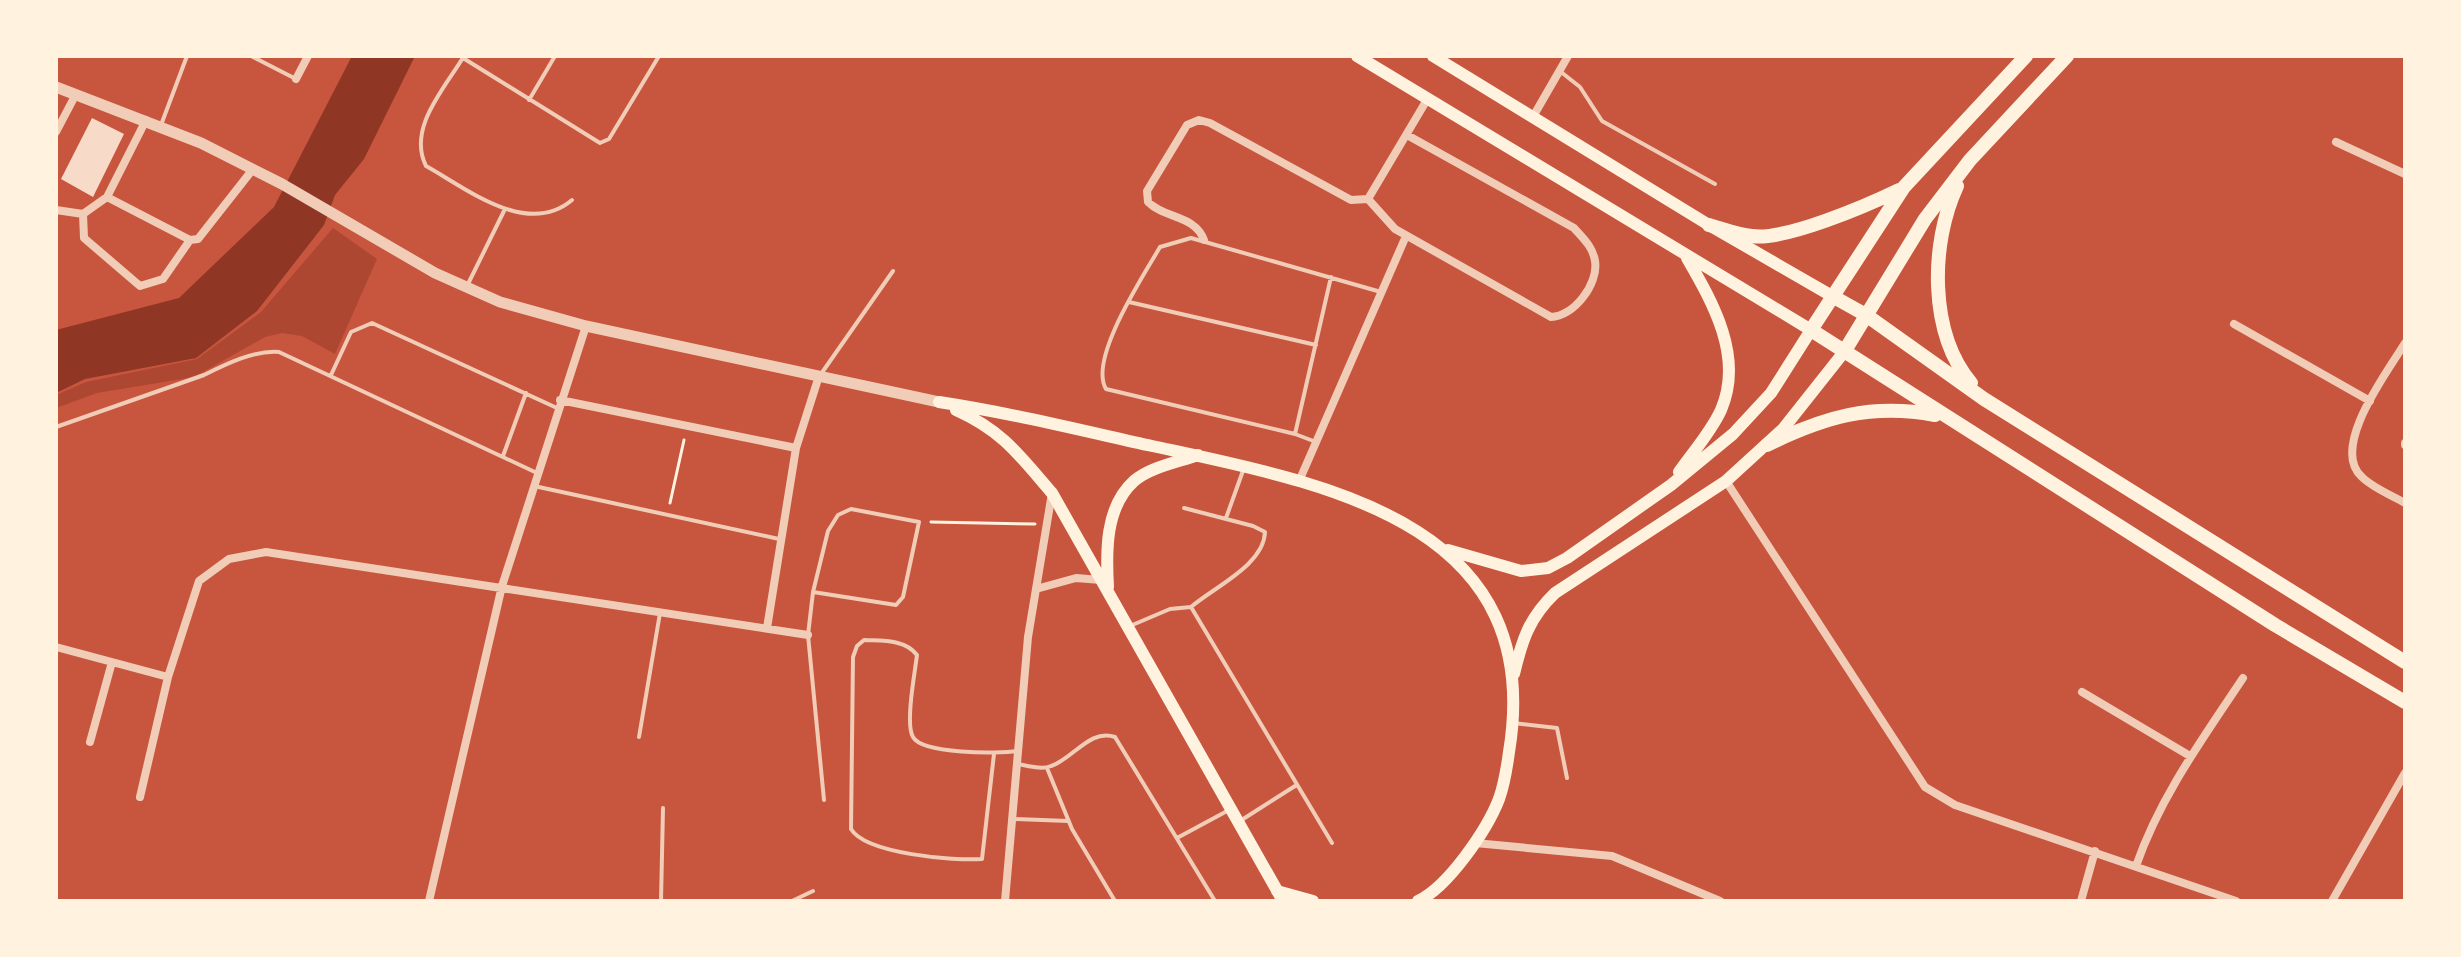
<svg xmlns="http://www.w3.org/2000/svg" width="2461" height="957" viewBox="0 0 2461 957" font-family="Poppins,sans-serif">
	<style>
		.green { fill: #ae4732 }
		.water { fill: #8f3625 }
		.building { fill: #f7dbc8 }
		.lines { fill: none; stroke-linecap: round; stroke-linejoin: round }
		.path { stroke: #fff3e0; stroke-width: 3 }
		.service { stroke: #f1ccb7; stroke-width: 4 }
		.minor { stroke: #f1ccb7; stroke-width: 8 }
		.tertiary { stroke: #f1ccb7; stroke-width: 11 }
		.secondary { stroke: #fff3e0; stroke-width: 12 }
		.primary { stroke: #fff3e0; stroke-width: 14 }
	</style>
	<rect width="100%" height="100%" fill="#c8553d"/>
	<path class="green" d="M333,228L377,259L335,354L302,336L282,333L265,337L194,377L97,393L56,408V395L86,382L197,359L261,312Z"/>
	<path class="water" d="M352,56H415L364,159L335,195L324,225L257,311L196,358L85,379L56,393V330L179,298L274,207Z"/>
	<path class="building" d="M92,118L124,134L93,197L61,179Z"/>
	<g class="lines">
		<path class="path" d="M670,503L684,440
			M931,522L1035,524"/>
		<path class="service" d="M251,56L296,79
			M464,56C445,88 407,128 426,166C466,188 527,238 572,200
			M463,58L600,143L609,139L659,56
			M1561,72L1580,87L1602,121L1715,184
			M529,100L555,56
			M161,125L187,56
			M467,286L505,209
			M1129,302L1316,345
			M821,374L893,271
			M331,375L351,332L372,323L557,408
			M56,427L204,375C226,364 254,350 279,352L537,473
			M1295,434L1331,277
			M1316,442L1295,434L1106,389C1088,359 1144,275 1160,247L1191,238L1381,292
			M503,456L526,393
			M534,486L779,539
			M1184,508L1253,526L1265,532C1264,565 1214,587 1191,607
			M1226,518L1244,468
			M813,592L896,605L903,597L919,522L851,509L838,515L828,531L813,592L808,635L824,800
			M1130,626L1170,609L1191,607L1332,843
			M1513,723L1557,728L1567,778
			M639,737L660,613
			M994,754L982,859C954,861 866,854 851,829L853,657L857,646L864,640C882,641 905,639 917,655C915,672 905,724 913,737C922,754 998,754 1017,751
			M1018,764C1029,766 1042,770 1051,766C1073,759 1090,728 1115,737L1215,901
			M1047,768L1072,829L1115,901
			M1014,819L1068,821
			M1240,821L1295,786
			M1177,838L1229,810
			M661,901L663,808
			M792,901L813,891"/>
		<path class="minor" d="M296,79L308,56
			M1534,115L1568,56
			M56,132L76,94
			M2336,142L2405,174
			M107,197L190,240L198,239L253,169
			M1368,199L1395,229L1551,317C1573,317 1599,284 1595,261C1593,247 1583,238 1574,228L1407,135
			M1368,199L1428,98
			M56,210L83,214L107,197L146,120
			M83,214L84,238L140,286L163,279L190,240
			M1204,240C1195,215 1165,219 1148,202L1147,191L1187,125L1199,120L1210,123L1351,200L1368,199
			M2234,324L2370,401
			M2405,343C2388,371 2329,448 2362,477C2373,488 2391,495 2405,503
			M560,400L796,448
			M2405,443V445
			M1300,479L1406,236
			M1726,481L1925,787L1955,805L2236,901
			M1036,589L1076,578L1101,580
			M767,628L796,448L819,376
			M56,647L168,677
			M2082,692L2190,756
			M90,742L112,662
			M140,797L168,677L199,581L229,559L266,552L808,635
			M1475,843L1612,856L1720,901
			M2136,866C2160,797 2203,738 2243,678
			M429,901L502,586L586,326
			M1005,901L1028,637L1052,493
			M2081,901L2095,851
			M2332,901L2405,773"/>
		<path class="tertiary" d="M56,87L201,143L282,184L435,273L500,302L586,326L939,402"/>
		<path class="secondary" d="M1357,56L1811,330L1771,393L1733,434L1671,485L1567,558L1548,568L1521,571L1448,550
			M1433,56L1709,225L1832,296
			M939,402C1011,413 1080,430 1152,446C1323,483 1547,521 1509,752C1507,767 1504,785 1499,799C1487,830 1448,887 1418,901
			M956,410C1003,431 1020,456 1052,493L1283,901
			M1679,472C1693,452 1711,432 1721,410C1744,357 1713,303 1687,258
			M1108,587C1106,552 1105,507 1134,481C1150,467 1178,462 1198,455
			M1514,674C1522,640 1529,618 1555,593L1726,481L1783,429L1844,352
			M1277,891L1313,901"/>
		<path class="primary" d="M2026,56L1904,187L1811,330L2275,625L2405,702
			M1957,186C1930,244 1929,333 1971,383
			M1709,225C1723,229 1738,235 1752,236C1785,241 1868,205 1899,190
			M1832,296L1866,315L1984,399L2405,662
			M1844,352L1925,219L1970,160L2067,56
			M1767,445C1824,417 1871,403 1935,415"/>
	</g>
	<rect width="2461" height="957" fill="none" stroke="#fff3e0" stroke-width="116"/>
</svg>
